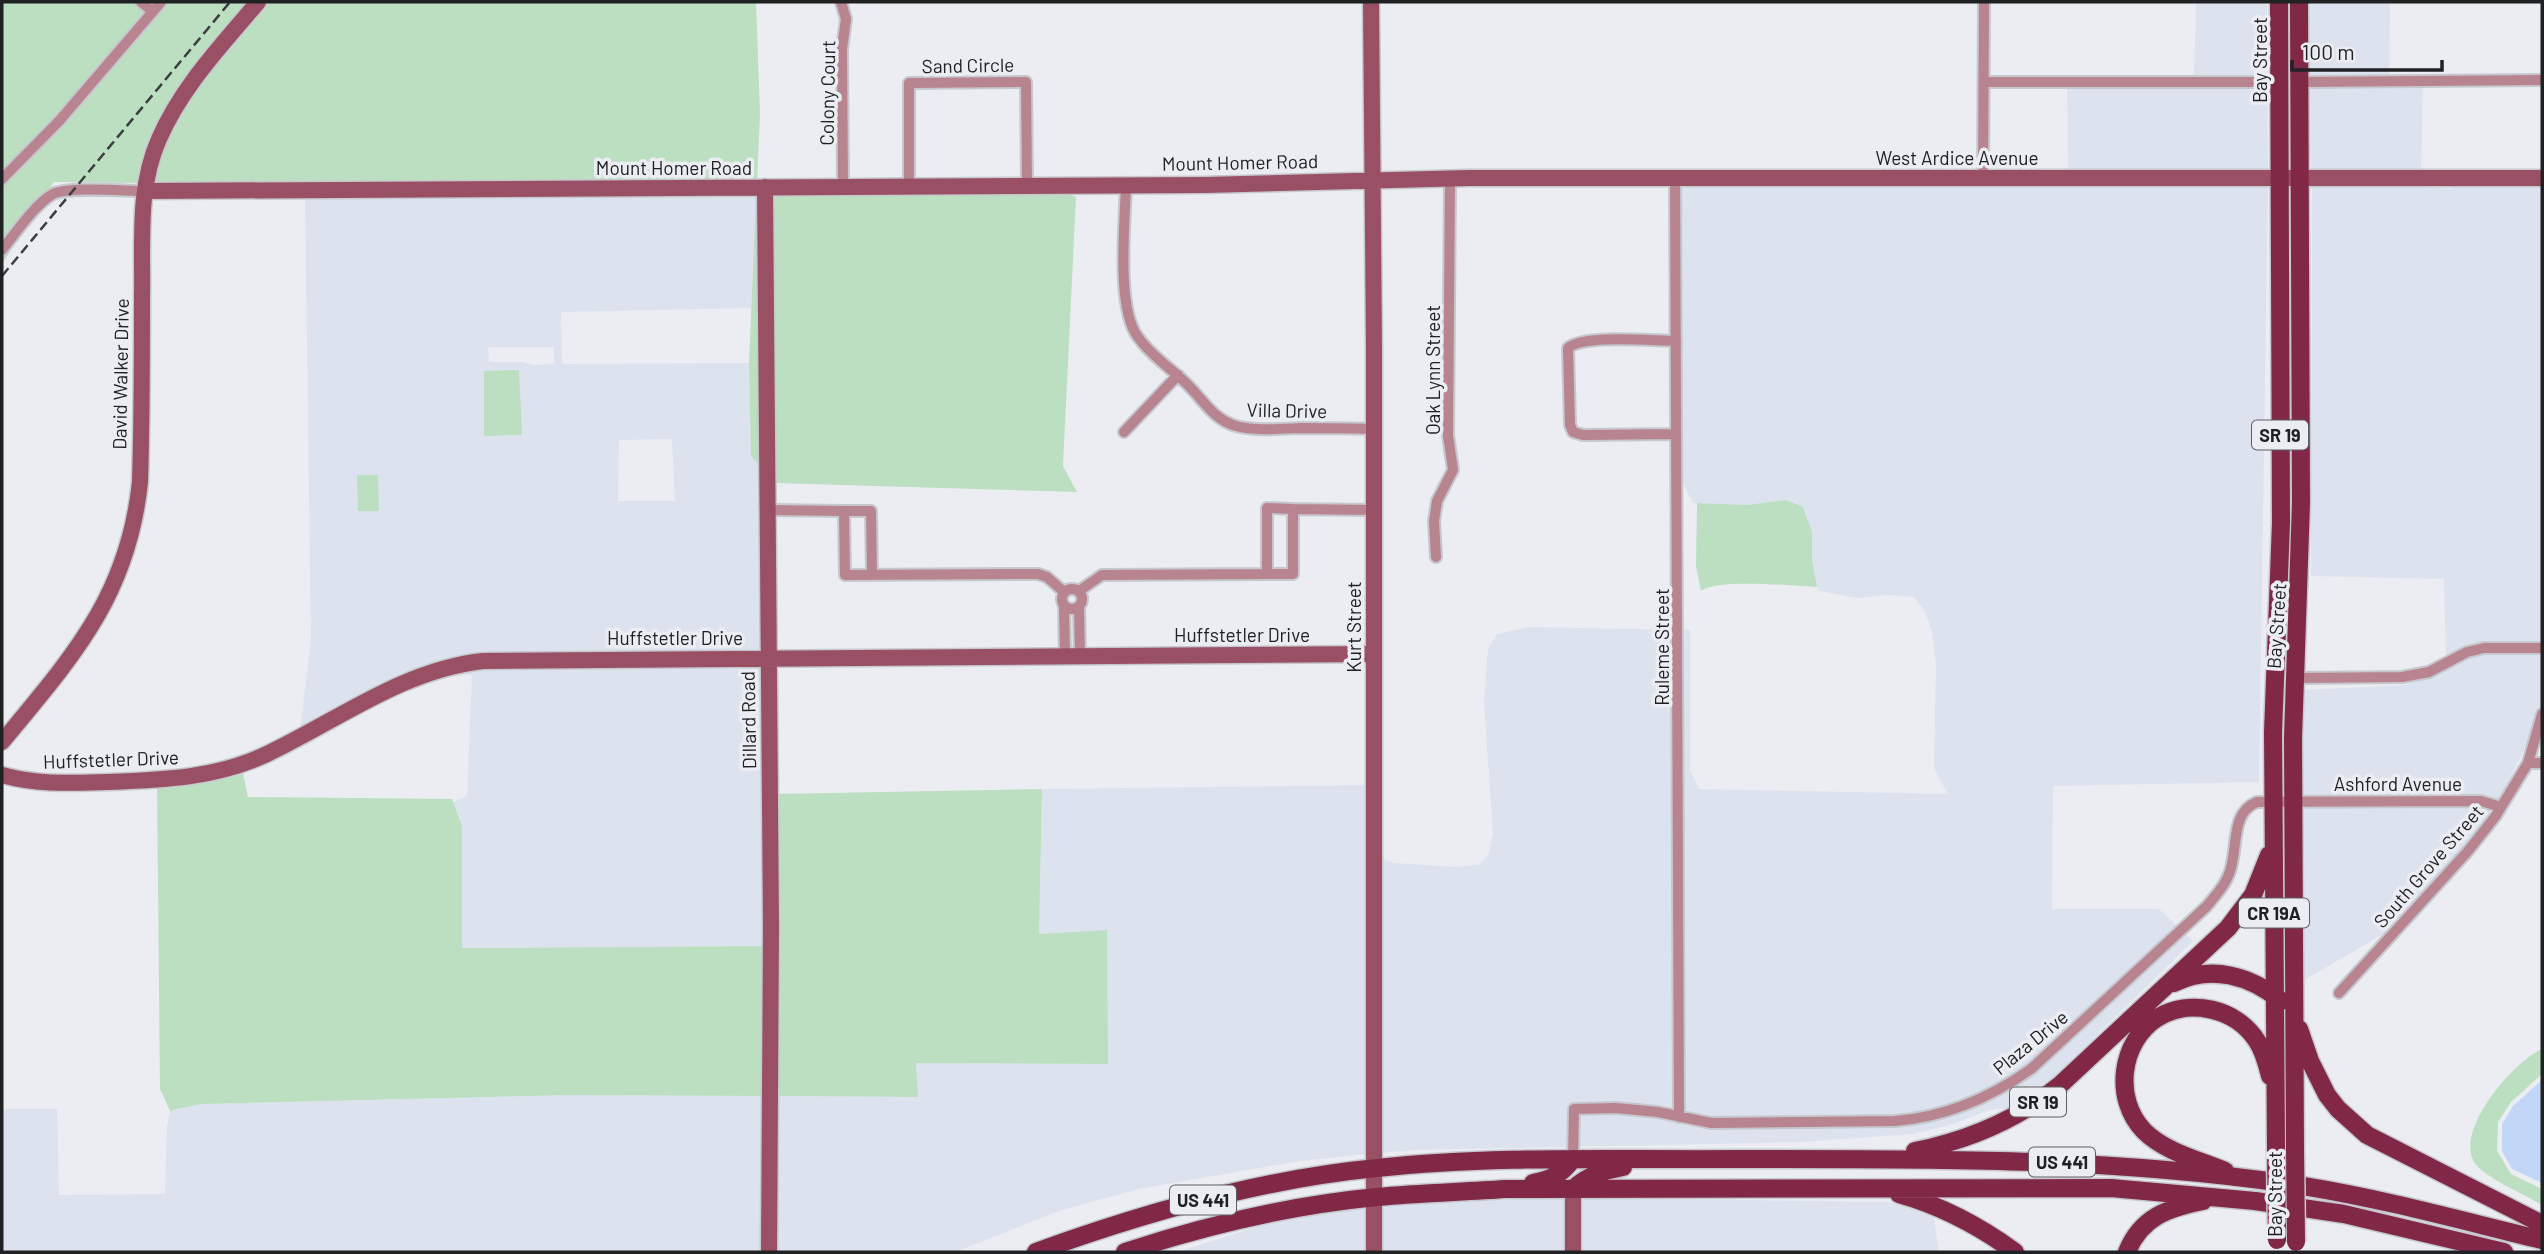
<svg xmlns="http://www.w3.org/2000/svg" width="2544" height="1254" viewBox="0 0 2544 1254" font-family="Barlow,sans-serif">
	<style>
		.built { fill: #dde2ef; fill-rule: evenodd }
		.green { fill: #bcdfc1 }
		.water { fill: #c2d7f8 }
		.lines { fill: none; stroke-linecap: round; stroke-linejoin: round }
		.street-casing { stroke: #c6c8ce; stroke-width: 14 }
		.secondary-casing { stroke: #c6c8ce; stroke-width: 19 }
		.primary-casing { stroke: #c6c8ce; stroke-width: 21 }
		.street { stroke: #b88490; stroke-width: 10 }
		.secondary { stroke: #995065; stroke-width: 16 }
		.primary { stroke: #802846; stroke-width: 18 }
		.rail { stroke: #3d3e41; stroke-width: 2.5; stroke-dasharray: 10 5; stroke-linecap: butt }
		.primary-bridge-casing { stroke: #c6c8ce; stroke-width: 21; stroke-linecap: butt }
		.primary-bridge { stroke: #802846; stroke-width: 18 }
		.labels { text-anchor: middle; dominant-baseline: central; stroke-width: 7; stroke-linejoin: round; paint-order: stroke }
		.shield { fill: #ebedf3; stroke: #5d5e61; stroke-width: 2 }
		.shield-label { font-size: 18px; font-weight: bold; fill: #202123 }
		.street-label { font-size: 19px; fill: #202123; stroke: #ebedf3 }
	</style>
	<rect width="100%" height="100%" fill="#ebedf3"/>
	<path class="built" d="M2196,2H2267L2268,172H2068L2067,82L2194,79Z
		M2310,2H2390L2389,78L2423,79L2421,173H2311L2308,101Z
		M2268,184L2259,782L2053,786L2052,909H2159L2193,941L2057,1074L2009,1108L1989,1110L1953,1124L1913,1134L1801,1142L1415,1150L1379,1153V857L1394,863L1455,867L1479,865L1489,854L1493,833L1484,702L1488,649L1497,634L1530,627L1690,630V770L1699,789L1948,794L1934,769L1936,665L1932,631L1925,612L1914,597L1891,595L1857,598L1819,591L1815,583L1812,560L1786,500L1746,505L1693,503L1682,482L1674,189L1700,185Z
		M2312,184L2421,185L2422,187L2452,189L2453,185L2542,184V714L2472,853L2383,934L2301,982V737L2304,690L2406,685L2446,667L2444,579L2311,576Z
		M756,193L751,308L561,312L562,364L749,363L751,455L761,467L763,652L483,655L300,730L311,640L305,198ZM488,347H554V364L533,365L522,362H489ZM672,439L675,501H618L619,440Z
		M763,664L766,946L462,948V826L453,802L467,796L472,675L443,674L473,668Z
		M1369,785V1154L1300,1161L1139,1189L1059,1211L955,1252H774L775,1096L917,1097L916,1063L1108,1064L1039,935L1042,789Z
		M570,1095L765,1096L764,1252H2V1109H57L59,1195L165,1194L167,1125L171,1110L201,1104Z
		M1568,1198V1252H1379V1203Z
		M1578,1198L1888,1202L1933,1211L1939,1252H1578Z
		M1369,1204V1252H1177L1286,1218Z"/>
	<path class="green" d="M2,2H251L190,75L141,183L54,182L2,264Z
		M265,2H756L760,114L757,182L152,183L155,167L178,111Z
		M1059,191L1076,197L1063,466L1077,492L776,483L772,478L770,193Z
		M756,193H759L761,467L751,456L749,363Z
		M519,370L522,435L484,436V371Z
		M357,475H378L379,511H358Z
		M1786,500L1803,507L1812,532V560L1817,587C1793,586 1717,578 1701,591L1696,567L1697,503L1746,505Z
		M243,773L248,797L452,799L462,826V948L766,946L765,1096L570,1095L201,1104L172,1110L171,1113L160,1089L157,786Z
		M1042,789L1039,934L1107,930L1108,1064L916,1063L918,1097L775,1096V794Z
		M2542,1049V1074L2511,1102L2498,1122L2497,1151L2511,1174L2542,1189V1205C2526,1195 2483,1177 2474,1162C2455,1129 2514,1061 2542,1049Z"/>
	<path class="water" d="M2542,1080V1183L2512,1169L2502,1151V1124L2513,1106Z"/>
	<g class="lines">
		<g class="street-casing">
			<path id="street" d="M141,2L152,11
				M841,2L846,19L842,49L843,186
				M1984,82H2280
				M2300,82L2542,80
				M1675,177L1679,1117
				M1983,178L1984,2
				M2,179L60,120L161,2
				M1126,185C1125,222 1116,309 1138,337C1151,356 1172,369 1188,385C1203,400 1214,420 1236,426C1256,431 1279,429 1300,428C1324,428 1349,428 1374,429
				M909,186V83L1026,82L1027,185
				M2,250C14,235 36,203 53,194C69,186 125,191 145,191
				M1676,341C1653,341 1584,334 1568,348L1570,425L1573,432L1583,435L1676,434
				M1124,432L1178,375
				M1293,509L1374,510
				M767,510L844,511
				M1436,557L1434,521L1437,501L1453,470L1448,435L1450,179
				M872,574L871,511H844L845,575L1038,574L1047,577L1064,592
				M1062 599a10 10 0 1 1 20 0a10 10 0 1 1-20 0Z
				M1079,591L1102,575L1267,574H1293V509L1267,508V574
				M1064,605L1065,656
				M1079,606L1080,656
				M2294,678L2402,677L2429,672L2467,652L2484,648H2542
				M2528,763H2542
				M2339,993L2468,851L2495,817L2528,763L2542,714
				M1573,1159L1574,1109L1616,1108L1658,1112L1711,1123L1895,1121C1945,1117 1990,1098 2031,1069L2207,906C2215,896 2225,886 2229,874C2239,850 2229,813 2257,802L2481,801L2501,807"/>
		</g>
		<g class="secondary-casing">
			<path id="secondary" d="M1371,2L1374,347V1252
				M765,187L771,928L769,1252
				M145,191L1205,185L1469,178H2542
				M2,742C72,657 128,597 140,482C142,420 142,358 142,296C143,244 137,188 159,139C182,86 222,45 258,2
				M2,775C37,785 71,783 108,782C164,780 218,778 269,753C340,719 403,670 483,661L1374,654
				M1573,1189V1252"/>
		</g>
		<g class="primary-casing">
			<path id="primary" d="M2174,983C2211,964 2251,976 2281,1001
				M2299,1029L2310,1061L2327,1095L2338,1109L2367,1135L2542,1224
				M2276,1148L2273,732L2281,523L2279,2
				M2295,1149L2293,738L2301,503L2299,2
				M1915,1151C1970,1140 2017,1120 2060,1085L2228,928L2253,895L2269,855
				M2225,1171C2199,1160 2165,1152 2144,1131C2113,1099 2120,1042 2157,1018C2190,998 2236,1008 2257,1041C2264,1051 2267,1064 2270,1076
				M1533,1183C1553,1179 1560,1175 1573,1159
				M1573,1189C1588,1175 1603,1171 1623,1167
				M1899,1194C1942,1206 1978,1225 2015,1252
				M1036,1252C1146,1212 1261,1179 1377,1168C1497,1155 1617,1160 1737,1159C1926,1159 2116,1157 2303,1186C2384,1199 2463,1221 2542,1240
				M1125,1252C1204,1226 1293,1205 1377,1197C1419,1193 1462,1192 1505,1189L2111,1188L2255,1201L2344,1214L2504,1252
				M2127,1252C2141,1217 2168,1208 2203,1201"/>
		</g>
		<use href="#street" class="street"/>
		<use href="#secondary" class="secondary"/>
		<use href="#primary" class="primary"/>
		<path class="rail" d="M2,276L230,2"/>
		<g class="primary-bridge-casing">
			<path id="primary-bridge" d="M2276,1148L2277,1240
				M2295,1149L2296,1242"/>
		</g>
		<use href="#primary-bridge" class="primary-bridge"/>
	</g>
	<g class="labels">
		<g class="shield">
			<rect x="2252" y="420.5" width="56" height="29" rx="5"/>
			<rect x="2239" y="898.5" width="70" height="29" rx="5"/>
			<rect x="2010" y="1087.5" width="56" height="29" rx="5"/>
			<rect x="2029" y="1147.5" width="66" height="29" rx="5"/>
			<rect x="1170" y="1185.5" width="66" height="29" rx="5"/>
		</g>
		<g class="shield-label">
			<text x="2280" y="435">SR 19</text>
			<text x="2274" y="913">CR 19A</text>
			<text x="2038" y="1102">SR 19</text>
			<text x="2062" y="1162">US 441</text>
			<text x="1203" y="1200">US 441</text>
		</g>
		<g class="street-label">
			<text transform="translate(2259 60) rotate(-90)">Bay Street</text>
			<text transform="translate(968 65) rotate(-1)">Sand Circle</text>
			<text transform="translate(827 93) rotate(-89)">Colony Court</text>
			<text x="1957" y="157">West Ardice Avenue</text>
			<text transform="translate(1240 162) rotate(-1)">Mount Homer Road</text>
			<text x="674" y="167">Mount Homer Road</text>
			<text transform="translate(1432 370) rotate(-90)">Oak Lynn Street</text>
			<text transform="translate(120 374) rotate(-89)">David Walker Drive</text>
			<text transform="translate(1287 410) rotate(1)">Villa Drive</text>
			<text transform="translate(2276 626) rotate(-86)">Bay Street</text>
			<text transform="translate(1353 627) rotate(-90)">Kurt Street</text>
			<text x="1242" y="634">Huffstetler Drive</text>
			<text x="675" y="637">Huffstetler Drive</text>
			<text transform="translate(1661 647) rotate(-90)">Ruleme Street</text>
			<text transform="translate(748 720) rotate(-91)">Dillard Road</text>
			<text transform="translate(111 759) rotate(-2)">Huffstetler Drive</text>
			<text x="2398" y="783">Ashford Avenue</text>
			<text transform="translate(2428 866) rotate(-49)">South Grove Street</text>
			<text transform="translate(2030 1042) rotate(-39)">Plaza Drive</text>
			<text transform="translate(2274 1194) rotate(-90)">Bay Street</text>
		</g>
	</g>
	<rect width="2544" height="1254" fill="none" stroke="#202123" stroke-width="7"/>
	<path d="M2292 60v10h150v-10" fill="none" stroke="#202123" stroke-width="3.5"/>
	<text x="2302" y="60" font-size="21" fill="#202123" stroke="#ebedf3" stroke-width="5" paint-order="stroke">100 m</text>
</svg>
